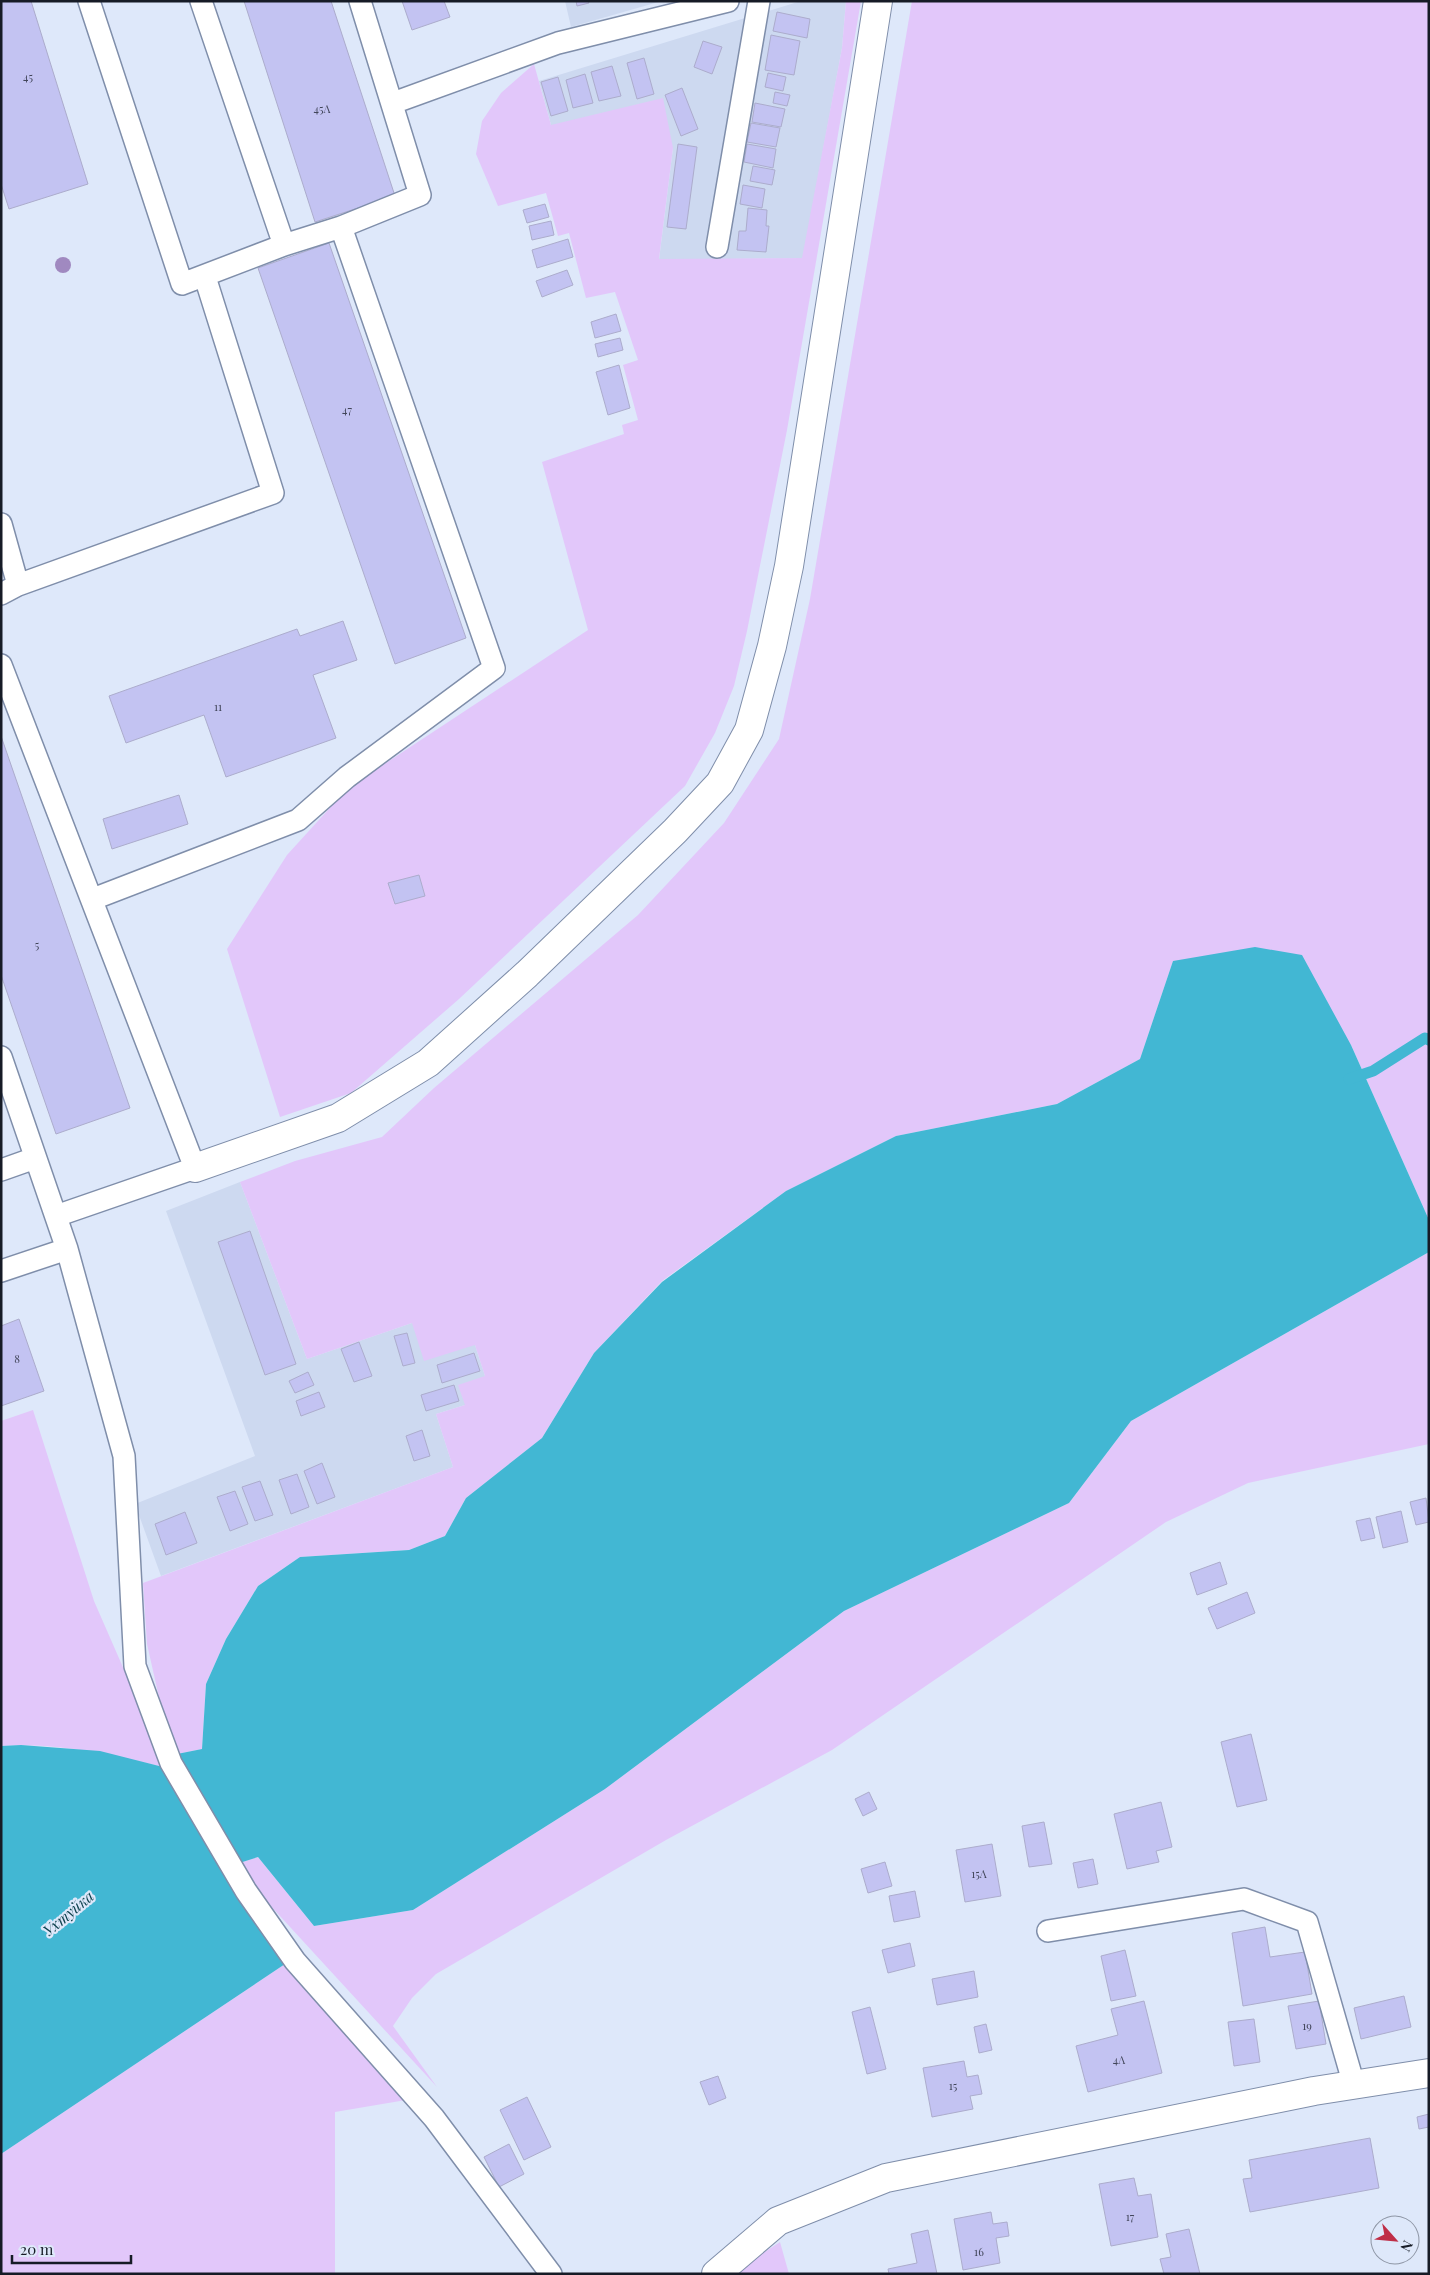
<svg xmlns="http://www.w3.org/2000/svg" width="1430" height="2275" viewBox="0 0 1430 2275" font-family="'Playfair Display',serif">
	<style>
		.built { fill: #cdd9f0 }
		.green { fill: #e2c7fa }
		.water { fill: #42b7d3 }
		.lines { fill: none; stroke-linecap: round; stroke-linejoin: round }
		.stream { stroke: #42b7d3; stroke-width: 11 }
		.building { fill: #c3c3f2; stroke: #acaccc }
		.service-casing { stroke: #7f8eaa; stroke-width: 24 }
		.minor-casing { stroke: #7f8eaa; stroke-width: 30 }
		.service { stroke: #fff; stroke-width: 21 }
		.minor { stroke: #fff; stroke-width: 28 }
		.tree { fill: #a089c0 }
		.labels { text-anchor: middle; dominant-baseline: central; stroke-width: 4.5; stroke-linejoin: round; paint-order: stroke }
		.number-label { font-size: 11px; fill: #414559 }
		.water-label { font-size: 15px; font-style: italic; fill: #0d414d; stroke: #dee8fa }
	</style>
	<rect width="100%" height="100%" fill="#dee8fa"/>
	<path class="built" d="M565,1H662L571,27Z
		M801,1H846L842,48L803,258L659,260L673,148L551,125L539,81Z
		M240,1182L307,1359L412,1323L475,1345L485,1376L465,1405L436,1414L453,1467L161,1576L135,1504L255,1456L166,1211Z"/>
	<path class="green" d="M846,1H861L787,430L747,631L734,686L715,733L685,786L459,999L351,1093L280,1117L227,949L287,855L348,788L588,630L542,462L624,434L622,425L638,420L623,365L638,360L615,292L586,298L569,233L558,236L546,193L498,206L476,154L482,121L501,93L534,64L551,125L663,98L673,148L659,259L802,258L842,48Z
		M912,1H1429V1220L1351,1045L1173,961L1140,1059L1057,1104L896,1136L786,1191L662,1281L594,1353L542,1438L466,1498L445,1536L409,1550L300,1557L258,1586L226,1639L206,1684L202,1749L172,1755L147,1644L143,1583L453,1467L436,1414L465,1405L458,1385L485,1376L475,1345L424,1361L412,1323L307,1359L240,1182L295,1161L382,1137L434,1088L638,915L724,823L779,739L810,599Z
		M1429,1252V1444L1248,1483L1166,1522L832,1750L666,1840L436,1974L412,1998L393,2026L437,2087L233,1865L258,1857L314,1926L413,1910L605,1789L844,1611L1069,1503L1131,1421Z
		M33,1410L94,1601L167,1768C113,1755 58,1742 1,1746V1421Z
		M285,1964L406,2100L335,2112V2274H1V2154Z
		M780,2242L789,2274H737L742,2267Z"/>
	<path class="water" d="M1255,947L1302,955L1351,1045L1429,1220V1252L1131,1421L1069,1503L844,1611L605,1789L413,1910L314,1926L258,1857L233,1865L172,1755L202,1749L206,1684L226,1639L258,1586L300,1557L409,1550L445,1536L466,1498L542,1438L594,1353L662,1282L786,1191L896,1136L1057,1104L1140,1059L1173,961Z
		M21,1745L100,1751L167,1768L285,1964L1,2154V1746Z"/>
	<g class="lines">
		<path class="stream" d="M1349,1079L1373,1071L1425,1038L1429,1040"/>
	</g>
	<path class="building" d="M1,1H31L88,184L9,209L1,184Z
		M244,1H331L395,196L315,222Z
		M402,1H444L450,17L412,30Z
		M576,1H588L589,3L577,6Z
		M777,12L810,19L807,38L773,31Z
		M771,35L800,41L794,75L765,70Z
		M703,41L722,47L712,74L694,67Z
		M644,58L654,94L637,99L627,63Z
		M612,66L621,96L599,101L591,72Z
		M768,73L786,77L783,91L765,87Z
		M585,74L593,103L573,108L566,80Z
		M558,77L568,111L551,116L541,82Z
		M682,88L698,129L681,136L665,95Z
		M775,92L790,95L787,106L773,103Z
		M755,103L785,109L781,127L752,122Z
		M751,123L780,128L776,147L747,142Z
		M678,144L697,147L686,229L667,227Z
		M747,144L776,149L773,168L744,162Z
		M753,166L775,170L772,185L750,181Z
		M743,185L765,189L762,208L740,204Z
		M545,204L549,217L527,223L523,210Z
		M748,208L767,210L766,226H769L766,252L737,250L739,231H746Z
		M551,221L554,235L532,240L529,226Z
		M568,239L573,257L537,268L532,250Z
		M329,243L466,638L395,664L258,268Z
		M567,270L573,285L542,297L536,281Z
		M616,314L621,331L595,338L591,322Z
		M620,338L623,350L598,357L595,344Z
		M619,365L630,408L608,415L596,372Z
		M343,621L357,660L313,675L336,738L226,777L204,715L126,743L109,696L297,629L300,636Z
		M1,736L130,1108L56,1134L1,975Z
		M179,795L188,824L112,849L103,819Z
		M419,875L425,896L395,904L388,883Z
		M250,1231L296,1364L265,1375L218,1242Z
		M19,1319L44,1391L1,1406V1326Z
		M407,1333L415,1363L403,1366L394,1336Z
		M359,1342L372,1376L354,1382L341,1349Z
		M474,1353L480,1371L442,1383L437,1365Z
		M308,1372L314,1385L295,1393L289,1381Z
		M454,1385L459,1401L426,1411L421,1395Z
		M319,1392L325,1407L301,1416L296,1401Z
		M422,1430L430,1456L414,1461L406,1436Z
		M322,1463L335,1497L317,1504L304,1471Z
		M297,1474L309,1507L291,1514L279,1480Z
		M260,1481L273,1515L255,1521L242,1487Z
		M235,1491L248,1524L230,1531L217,1497Z
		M1426,1498L1429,1522L1416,1525L1410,1502Z
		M1401,1511L1408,1542L1383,1548L1376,1517Z
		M185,1512L197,1543L166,1555L155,1524Z
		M1370,1518L1375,1538L1361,1541L1356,1521Z
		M1220,1562L1227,1584L1197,1595L1190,1573Z
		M1247,1592L1255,1613L1217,1629L1208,1608Z
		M1251,1734L1267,1800L1237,1807L1221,1742Z
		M869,1792L877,1809L863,1816L855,1799Z
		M1161,1802L1172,1847L1156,1851L1159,1862L1127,1869L1114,1814Z
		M1044,1822L1052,1864L1029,1867L1022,1826Z
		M992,1844L1001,1896L965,1902L956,1850Z
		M1093,1859L1098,1884L1078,1888L1073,1863Z
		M885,1862L892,1886L868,1893L861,1869Z
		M915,1891L920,1917L894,1922L889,1896Z
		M1265,1927L1270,1957L1305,1952L1312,1994L1243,2006L1232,1933Z
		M910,1943L915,1966L888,1973L882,1950Z
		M1125,1950L1136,1996L1111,2001L1101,1956Z
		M974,1971L978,1997L937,2005L932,1979Z
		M1404,1996L1411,2027L1361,2039L1354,2008Z
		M1144,2001L1162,2073L1088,2092L1076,2046L1118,2035L1111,2009Z
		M1319,2001L1326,2044L1296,2049L1288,2006Z
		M870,2007L886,2069L867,2074L852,2012Z
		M1254,2019L1260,2062L1234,2066L1228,2022Z
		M986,2024L992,2050L979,2053L974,2027Z
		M964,2061L967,2077L978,2075L982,2094L970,2096L973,2109L932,2117L923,2068Z
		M718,2076L726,2098L709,2105L700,2082Z
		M527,2097L551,2147L524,2160L500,2110Z
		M1429,2114V2127L1419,2129L1417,2117Z
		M1370,2138L1379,2188L1250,2212L1243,2179L1252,2178L1249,2160Z
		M509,2144L524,2174L499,2187L484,2157Z
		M1134,2178L1138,2196L1151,2194L1158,2237L1111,2246L1099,2184Z
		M991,2212L993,2224L1007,2222L1009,2236L996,2238L1000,2263L963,2270L954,2219Z
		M1189,2229L1200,2274H1164L1160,2259L1171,2257L1166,2234Z
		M928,2230L937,2274H889L888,2269L917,2263L911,2234Z"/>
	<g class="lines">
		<g class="service-casing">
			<path id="service" d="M89,1L182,284L284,245L341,227L420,195L360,1
				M201,1L284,245
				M393,103L558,43L728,1
				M717,247L759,1
				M1,524L18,585
				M1,594L18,585L273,493L205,277
				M1,665L195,1168L56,1216
				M93,899L298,820L347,777L494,668L341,227
				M1,1057L67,1249L124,1456L135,1666L171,1763L246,1891L295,1961L434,2118L551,2274
				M1,1170L35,1158
				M1,1271L67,1249
				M1048,1931L1244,1899L1307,1922L1354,2085"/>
		</g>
		<g class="minor-casing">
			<path id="minor" d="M195,1168L338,1118L428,1063L527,974L675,831L720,783L749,730L772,646L789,566L878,1
				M716,2274L778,2221L886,2178L1314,2091L1429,2073"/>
		</g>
		<use href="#service" class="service"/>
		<use href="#minor" class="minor"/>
	</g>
	<circle class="tree" cx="63" cy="265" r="8"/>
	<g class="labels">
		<g class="number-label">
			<text x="28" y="76">45</text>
			<text x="322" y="108">45А</text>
			<text x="347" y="409">47</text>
			<text x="218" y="706">11</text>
			<text x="37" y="944">5</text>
			<text x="17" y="1358">8</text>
			<text x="979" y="1873">15А</text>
			<text x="1307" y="2025">19</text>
			<text x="1119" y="2059">4А</text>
			<text x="953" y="2085">15</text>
			<text x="1130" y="2216">17</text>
			<text x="979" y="2251">16</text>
		</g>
		<g class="water-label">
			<text transform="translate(68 1913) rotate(-40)">Ухтуйка</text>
		</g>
	</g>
	<rect width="1430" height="2275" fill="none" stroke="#161b26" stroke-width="5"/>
	<g transform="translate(1395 2240) rotate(117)"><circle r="24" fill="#dee8fa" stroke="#8e96a5"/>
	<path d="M0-4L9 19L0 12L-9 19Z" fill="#bf2e47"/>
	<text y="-8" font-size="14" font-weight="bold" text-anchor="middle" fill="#161b26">N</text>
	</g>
	<path d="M12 2255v8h119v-8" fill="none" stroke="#161b26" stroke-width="2.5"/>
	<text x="20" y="2255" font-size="15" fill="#161b26" stroke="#dee8fa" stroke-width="4" paint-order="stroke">20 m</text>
</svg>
